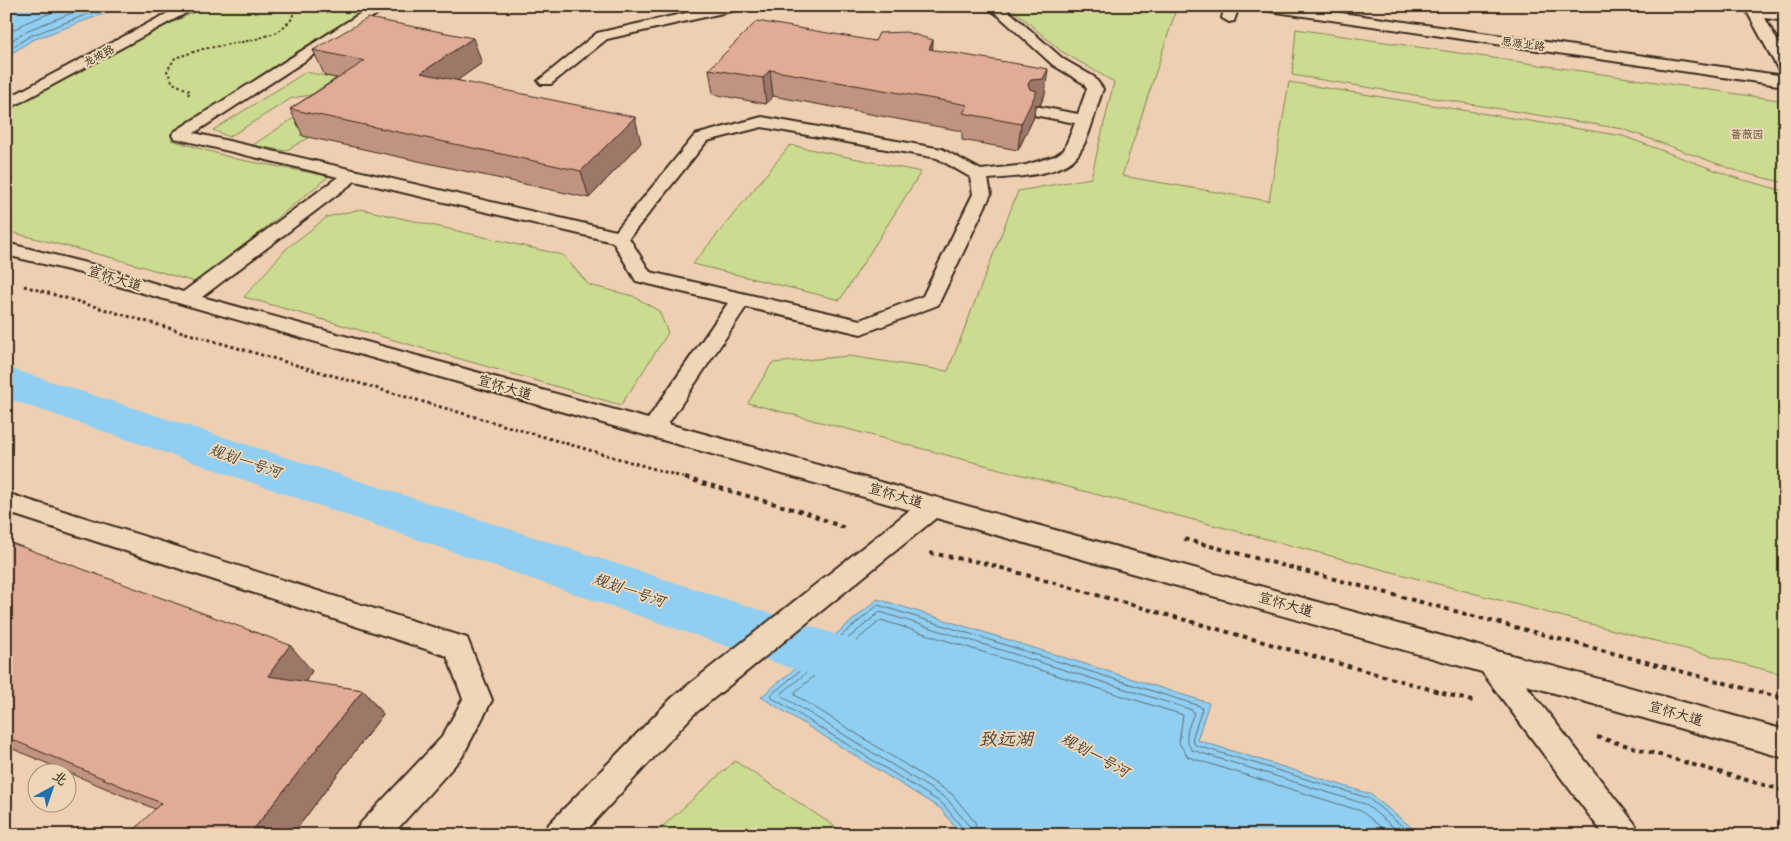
<svg xmlns="http://www.w3.org/2000/svg" width="1791" height="841" viewBox="0 0 1791 841" font-family="'Shantell Sans','LXGW WenKai TC',sans-serif">
	<style>
		.green { fill: #cbdb8f; stroke: #838256 }
		.water { fill: #90cff1; stroke: #6e8d9d }
		.lines { fill: none; stroke-linecap: round; stroke-linejoin: round }
		.shore { stroke: #5d6c72; stroke-width: 1 }
		.canal { fill: #90cff1; fill-rule: evenodd }
		.service-casing { stroke: #3b2a1e; stroke-width: 4 }
		.path-far2 { stroke: #3b2a1e; stroke-width: 2; stroke-dasharray: 2.5 2.5; stroke-linecap: butt }
		.path-far1 { stroke: #3b2a1e; stroke-width: 3; stroke-dasharray: 3 3; stroke-linecap: butt }
		.path { stroke: #3b2a1e; stroke-width: 4; stroke-dasharray: 4.5 4.5; stroke-linecap: butt }
		.service { fill: #efd6b7; fill-rule: evenodd }
		.wall { fill: #c19481; stroke: #3b2a1e }
		.shaded-wall { fill: #9d7869; stroke: #3b2a1e }
		.building { fill: #e0ac96; stroke: #3b2a1e }
		.labels { text-anchor: middle; dominant-baseline: central; stroke-width: 4; stroke-linejoin: round; paint-order: stroke }
		.far-street-label { font-size: 11px; fill: #3b2a1e; stroke: #efd6b7 }
		.far-park-label { font-size: 11px; fill: #51452f; stroke: #efd6b7 }
		.street-label { font-size: 14px; fill: #3b2a1e; stroke: #efd6b7 }
		.water-label { font-size: 15px; font-style: italic; fill: #48433e; stroke: #efd6b7 }
		.near-water-label { font-size: 18px; font-style: italic; fill: #48433e; stroke: #efd6b7 }
	</style>
	<rect width="100%" height="100%" fill="#eecfb2"/>
	<filter id="ink" filterUnits="userSpaceOnUse"><feTurbulence type="fractalNoise" baseFrequency=".02" numOctaves="2"/><feDisplacementMap in="SourceGraphic" scale="10" xChannelSelector="R" yChannelSelector="G"/><feConvolveMatrix kernelMatrix="1 2 1 2 8 2 1 2 1" color-interpolation-filters="sRGB"/></filter>
	<g filter="url(#ink)">
		<path class="green" d="M206,6H375L171,140L236,159L329,176L198,283L113,258L6,231V110L125,46Z
			M1009,6H1131L1175,13L1122,176L1269,201L1289,82L1623,136L1736,178L1785,191V675L748,403L772,363L849,356L948,371L1018,191L1091,178L1114,82L1061,51Z
			M1296,29L1785,101V183L1740,172L1623,129L1292,75Z
			M306,72L360,83L329,92L292,98L229,137L213,130Z
			M339,106L300,135L310,137L285,151L253,145L303,112Z
			M790,145L921,172L840,300L693,264Z
			M361,209L563,255L589,285L633,296L659,311L668,333L621,405L244,297L286,249L327,217Z
			M735,761L848,835H653Z"/>
		<path class="water" d="M11,6H125L32,40L6,57V8Z
			M878,599L1209,703L1197,740L1370,794L1421,835H961L941,809L761,697Z"/>
		<g class="lines">
			<path class="shore" d="M6,35L25,23L68,6
				M6,44L28,30L90,6
				M6,51L30,36L109,6
				M965,835L964,830L943,804L771,697L772,694L878,605L1200,706L1202,709L1192,739L1195,745L1368,798L1413,835
				M971,835L969,826L947,799L782,696V693L880,612L1192,710L1194,713C1189,726 1182,738 1192,750L1365,804L1403,835
				M978,835L975,822L952,794L795,695V692L881,620L1183,715L1179,743L1188,757L1361,811L1391,835"/>
			<path class="canal" d="M6,367L872,646L892,653L900,671L892,689L872,696L6,398Z"/>
			<g class="service-casing">
				<path id="service" d="M181,6H199L6,110V99Z
					M372,6H389L194,133L616,231L695,135L762,117L942,149L981,170L1026,165L1055,156L1064,150L1075,123L1029,114L1027,111L1029,108L1035,106L1078,114L1087,89L1083,83L1053,65L998,15L985,6H1003L1063,59L1094,77L1103,89C1095,110 1090,140 1076,157C1059,176 1012,177 988,179L991,194L938,305L861,334L746,307L668,424L1785,730V758L1526,685L1635,824L1640,835H1604L1482,672L936,518L693,715L582,835H544L549,824L673,697L910,510L111,284L81,273L6,255V243L94,265L183,292L338,177L174,138L172,135L174,132ZM762,127L937,158L970,177L973,194L923,296L860,320L650,272L629,238L707,141ZM355,181L613,242L636,281L728,303L648,419L202,297Z
					M717,6H743L736,10L607,39L551,84H541L538,81L597,33Z
					M1225,6H1239L1234,21L1229,22L1222,18Z
					M1255,6H1292L1785,76V86L1262,10Z
					M1744,6H1758L1760,10L1785,13V21L1765,18L1785,55V73L1780,72L1778,69Z
					M6,493L467,638L492,700L462,757L392,835H355L360,824L442,737L463,699L447,656L6,512Z"/>
			</g>
			<path class="path-far2" d="M188,95L190,91L173,83L167,71L175,58L203,49L253,40L278,32L291,20L296,6"/>
			<path class="path-far1" d="M6,217L13,219
				M24,286L689,479"/>
			<path class="path" d="M685,478L810,514L847,529
				M1184,539L1785,699
				M930,553L984,563L1475,702
				M1597,737L1785,791"/>
			<use href="#service" class="service"/>
		</g>
		<path class="wall" d="M933,40L932,50L1045,94L1040,105H1035L1034,117L1018,150L962,140V131L773,96L766,104L713,94L709,69L875,41Z
			M313,50L482,63L457,80L641,143L589,198L303,136L290,109L337,78L325,76Z
			M6,541L312,671L305,682L363,690L383,714L292,835H129L155,809L6,746Z"/>
		<path class="shaded-wall" d="M473,38L482,63L431,99L421,73Z
			M933,40L932,65L929,49Z
			M1048,69L1045,94L1040,105H1035L1034,117L1018,150L1021,124L1028,84L1031,80Z
			M770,70L773,96L766,104L763,78Z
			M635,117L641,143L589,198L581,171Z
			M290,645L312,671L292,701L268,676Z
			M363,690L383,714L292,835H249Z"/>
		<path class="building" d="M368,18L473,38L421,73L635,117L581,171L290,109L365,61L313,50Z
			M757,21L875,41L879,33L906,32L933,40L929,49L1048,69L1043,79L1031,80L1028,84L1030,89L1037,91L1021,124L963,113L968,105L770,70L763,78L709,69Z
			M6,541L290,645L268,676L363,690L249,835H129L161,803L6,737Z"/>
	</g>
	<g class="labels">
		<g class="far-street-label">
			<text transform="translate(1523 44) rotate(8)">思源北路</text>
			<text transform="translate(99 56) rotate(-28)">龙坡路</text>
		</g>
		<g class="far-park-label">
			<text x="1747" y="134">蔷薇园</text>
		</g>
		<g class="street-label">
			<text transform="translate(115 278) rotate(17)">宣怀大道</text>
			<text transform="translate(505 387) rotate(16)">宣怀大道</text>
			<text transform="translate(896 495) rotate(16)">宣怀大道</text>
			<text transform="translate(1286 604) rotate(16)">宣怀大道</text>
			<text transform="translate(1676 713) rotate(16)">宣怀大道</text>
		</g>
		<g class="water-label">
			<text transform="translate(245 461) rotate(19)">规划一号河</text>
			<text transform="translate(629 590) rotate(19)">规划一号河</text>
			<text transform="translate(1095 755) rotate(29)">规划一号河</text>
		</g>
		<g class="near-water-label">
			<text x="1006" y="739">致远湖</text>
		</g>
	</g>
	<rect width="1791" height="841" fill="none" stroke="#efd6b7" stroke-width="25"/>
	<rect x="12" y="12" width="1766" height="816" fill="none" stroke="#3b2a1e" stroke-width="2" filter="url(#ink)"/>
	<g transform="translate(52 788) rotate(40)"><circle r="24" fill="#efd6b7" stroke="#a7917a"/>
	<path d="M0-4L9 19L0 12L-9 19Z" fill="#1f6fb2"/>
	<text y="-8" font-size="14" font-weight="bold" text-anchor="middle" fill="#3b2a1e">北</text>
	</g>
</svg>
